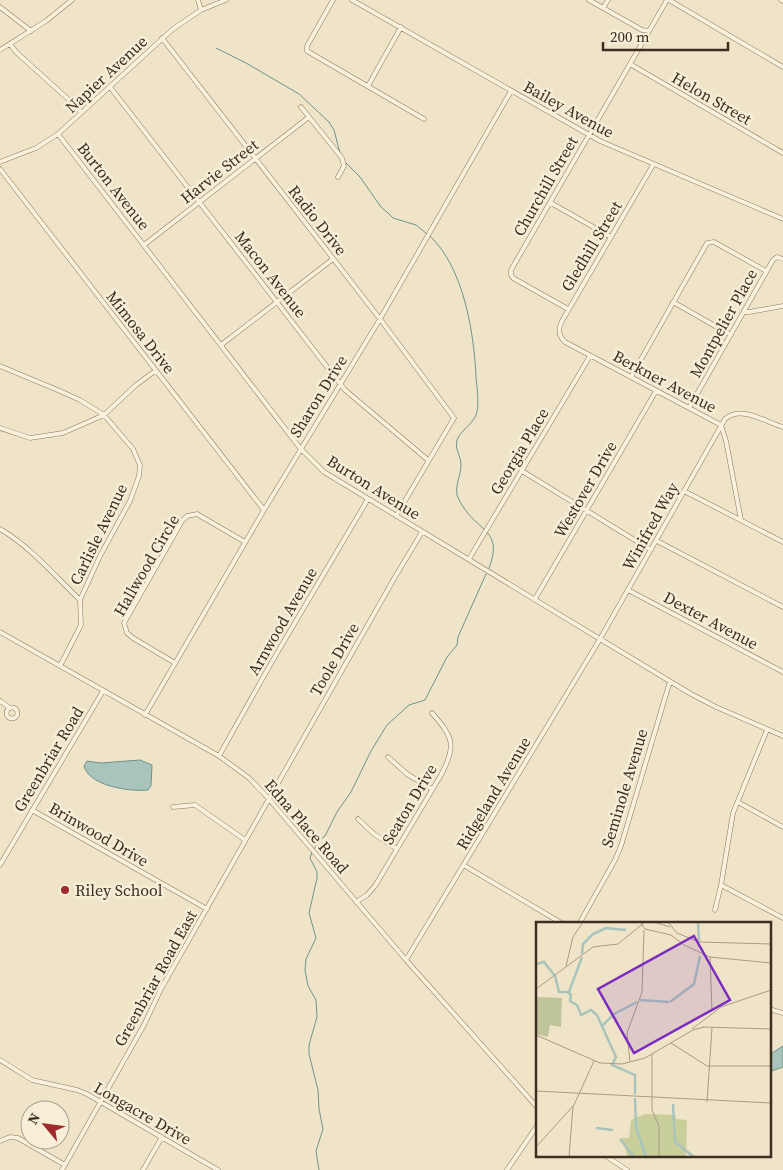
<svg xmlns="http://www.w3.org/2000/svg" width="783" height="1170" viewBox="0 0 783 1170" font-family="'Source Serif 4',serif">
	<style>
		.water { fill: #a9c4bc; stroke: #6f938a }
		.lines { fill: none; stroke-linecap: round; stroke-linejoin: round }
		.stream { stroke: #6f938a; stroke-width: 1 }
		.minor-casing { stroke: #8d765c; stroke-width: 5 }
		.minor { stroke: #faf1dc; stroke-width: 4 }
		.poi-dot { fill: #9e2a2b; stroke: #f7eed8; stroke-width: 2 }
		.labels { text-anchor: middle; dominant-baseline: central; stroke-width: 5; stroke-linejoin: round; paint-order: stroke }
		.street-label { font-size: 16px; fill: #3d2e20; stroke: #f7eed8 }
		.poi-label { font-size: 16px; fill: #3d2e20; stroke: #f7eed8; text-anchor: start }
		.inset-river { fill: none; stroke: #a9c4bc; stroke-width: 2.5 }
		.inset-road { fill: none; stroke: #a89b85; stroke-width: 1 }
		.view { fill: #7b2cbf; fill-opacity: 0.15; stroke: #7b2cbf; stroke-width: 2.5 }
		.inset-edge { fill: none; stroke: #3d2e20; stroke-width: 2.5 }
	</style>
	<rect width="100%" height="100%" fill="#f0e4c8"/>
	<path class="water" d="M140,760L152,765L151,786L148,790C130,792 89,786 84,766L87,761L101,763Z
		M783,1046V1067L769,1072V1055Z"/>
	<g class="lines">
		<path class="stream" d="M216,48L246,63L299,94L329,122L334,130L340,153
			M344,161L360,177L381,207L388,213L393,218L416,225L427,234
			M430,236C464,268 474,333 476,377C477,388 479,401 477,412C474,423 465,427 459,436C452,447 461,454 461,465C461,475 455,485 457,495C458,498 460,502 462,505C478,532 504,530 489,568
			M314,849L320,840L325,836L337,812L351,792L371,751L387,725L409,705L425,700L447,657L457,645L458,637L486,574
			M312,852L310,858L317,872V878L309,913L316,938L306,959L305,970L308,986L316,1000L317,1017L309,1045V1054L318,1090L319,1109L323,1129L316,1151L319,1170"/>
		<g class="minor-casing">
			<path id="minor" d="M198,0L201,10
				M333,0L307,46V51L424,119
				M352,0L600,141L783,219
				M589,0L642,30L649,31
				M669,0L783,67
				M781,0L783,1
				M0,7L31,31
				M603,8L608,0
				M162,38L380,319L454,418L396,516
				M10,44L16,52L78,108L81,113
				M0,50L46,21L72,0
				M630,64L783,153
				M368,86L401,27
				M110,87L345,390L428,460
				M301,107L342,158L344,166L338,177
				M58,134L300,448L324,472L691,694L716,707L783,736
				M0,162L36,148L58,134L173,29L201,10L226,0
				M653,165L562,321C558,329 558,335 565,342L721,425
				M0,169L264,510
				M551,203L611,237
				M144,245L309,117
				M673,302L731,335
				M568,309L513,278L511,275V270L667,0
				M744,312H749L783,306
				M221,345L333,259
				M0,366L60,391L80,400L104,415L133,449L140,465L139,476L130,501L100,556L80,600L81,625L60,666
				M631,377L707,243L714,242L766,271
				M689,408L773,260L777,257L783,259
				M721,425L726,441L741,520
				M0,428L30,438L63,433L104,415L136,385L155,371
				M522,471L651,550
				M684,491L783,542
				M0,529C31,547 54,575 80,600
				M657,541L783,607
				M469,559L590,356
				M628,590L783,672
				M535,599L656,391
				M0,632L219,756L249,778L269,799L406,960L537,1107
				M175,663L133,638L127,633L124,623L182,521L187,516L197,514L245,542
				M0,701L10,708
				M6.5 713a5.5 5.5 0 1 1 11 0a5.5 5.5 0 1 1-11 0Z
				M145,715L264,510L380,319L511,91
				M219,756L270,665L368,499
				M388,757L407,774L432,789
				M738,802L783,827
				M173,807L195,805L245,840
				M32,810L207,909
				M358,819L374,834L397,849
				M0,865L103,691
				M465,866L563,924
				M721,885L783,918
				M356,902L367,895L375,886L441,775C457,745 453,737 432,713
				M715,910L721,885L733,813L767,730
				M579,924L615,860L621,846L670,681
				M406,960L600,639L725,419C742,405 765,422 783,427
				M769,1009L783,1013
				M0,1060L32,1080L77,1090L87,1094L218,1170
				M0,1141L10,1137L18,1138L65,1165
				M606,1156L627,1170
				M62,1170L144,1025L161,989L395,577L422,532
				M143,1170L162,1137
				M507,1170L537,1126"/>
		</g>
		<use href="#minor" class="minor"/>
	</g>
	<circle class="poi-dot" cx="65" cy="890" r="5"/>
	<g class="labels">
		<g class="street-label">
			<text transform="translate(106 74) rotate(-43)">Napier Avenue</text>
			<text transform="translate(712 98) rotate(30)">Helon Street</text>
			<text transform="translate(569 109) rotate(29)">Bailey Avenue</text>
			<text transform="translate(219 171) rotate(-38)">Harvie Street</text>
			<text transform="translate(114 186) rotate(52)">Burton Avenue</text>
			<text transform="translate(545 186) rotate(-60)">Churchill Street</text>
			<text transform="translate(318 220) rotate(52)">Radio Drive</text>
			<text transform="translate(591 246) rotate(-59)">Gledhill Street</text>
			<text transform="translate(271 274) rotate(52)">Macon Avenue</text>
			<text transform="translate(723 323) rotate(-61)">Montpelier Place</text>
			<text transform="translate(141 332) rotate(52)">Mimosa Drive</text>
			<text transform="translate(665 381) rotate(28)">Berkner Avenue</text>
			<text transform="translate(318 396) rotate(-58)">Sharon Drive</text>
			<text transform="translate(519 451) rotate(-59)">Georgia Place</text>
			<text transform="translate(374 487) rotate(32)">Burton Avenue</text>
			<text transform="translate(585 489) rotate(-60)">Westover Drive</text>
			<text transform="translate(650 526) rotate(-61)">Winifred Way</text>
			<text transform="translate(98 534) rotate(-64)">Carlisle Avenue</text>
			<text transform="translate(146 565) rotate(-60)">Hallwood Circle</text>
			<text transform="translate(711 620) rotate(28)">Dexter Avenue</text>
			<text transform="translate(282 621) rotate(-60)">Arnwood Avenue</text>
			<text transform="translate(334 659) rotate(-60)">Toole Drive</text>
			<text transform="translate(48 759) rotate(-59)">Greenbriar Road</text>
			<text transform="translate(624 788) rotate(-73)">Seminole Avenue</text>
			<text transform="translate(493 793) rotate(-59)">Ridgeland Avenue</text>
			<text transform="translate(409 804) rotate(-59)">Seaton Drive</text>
			<text transform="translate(307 826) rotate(49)">Edna Place Road</text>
			<text transform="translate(99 834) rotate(30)">Brinwood Drive</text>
			<text transform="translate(155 978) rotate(-61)">Greenbriar Road East</text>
			<text transform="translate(143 1113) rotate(30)">Longacre Drive</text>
		</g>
		<g class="poi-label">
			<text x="75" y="890">Riley School</text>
		</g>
	</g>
	<g transform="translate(536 922)">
		<rect width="235" height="235" fill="#f0e4c8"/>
		<path d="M109,192L139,193L140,197L151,198L150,235H92L85,216H93L95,198Z" fill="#c9cf9b"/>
		<path d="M0,75L26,76L25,105L14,103L12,115L0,112Z" fill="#bfc49a"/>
		<path class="inset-river" d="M162,0L163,19M46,32L47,22L57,12L70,6L90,8M0,42L8,40L19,54L23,70H32M32,70L35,73L34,79L41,83L45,93L55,88L61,93L80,135L76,143L99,153V172M33,70L46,35M104,78L133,80M134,80L158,62L164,34M66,104L78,92L101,80M99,176L100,205L110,235M137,182L139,220L158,235M60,206L77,208M84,217L98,235"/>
		<path class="inset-road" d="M104,0L109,7L135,13L148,23L174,35L235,41M118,0L134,5M132,0L141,11L163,20L235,22M174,35L176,89M30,44L37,15L47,0M0,67L57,25L82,22L109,0M167,105L235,107M156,107L185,85L235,68M0,113L64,141L86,142L109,136L157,108L168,105M135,121L171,144H235M116,132V188L123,204V235M94,140L91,111L106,70L108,8M0,169L235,181M171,180L176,106M0,225L38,183L58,139M33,235L37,184"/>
		<path class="view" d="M158,14L194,78L98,131L62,67Z"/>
		<rect width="235" height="235" class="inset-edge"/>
	</g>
	<g transform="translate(45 1125) rotate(299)"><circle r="24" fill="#f7eed8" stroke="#ada18e"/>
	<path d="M0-4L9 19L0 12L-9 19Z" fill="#9e2a2b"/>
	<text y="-8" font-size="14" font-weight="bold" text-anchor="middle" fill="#3d2e20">N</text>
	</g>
	<path d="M603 42v8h125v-8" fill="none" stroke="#3d2e20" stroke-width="2.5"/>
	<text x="610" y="42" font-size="15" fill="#3d2e20" stroke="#f7eed8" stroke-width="4" paint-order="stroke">200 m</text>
</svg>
